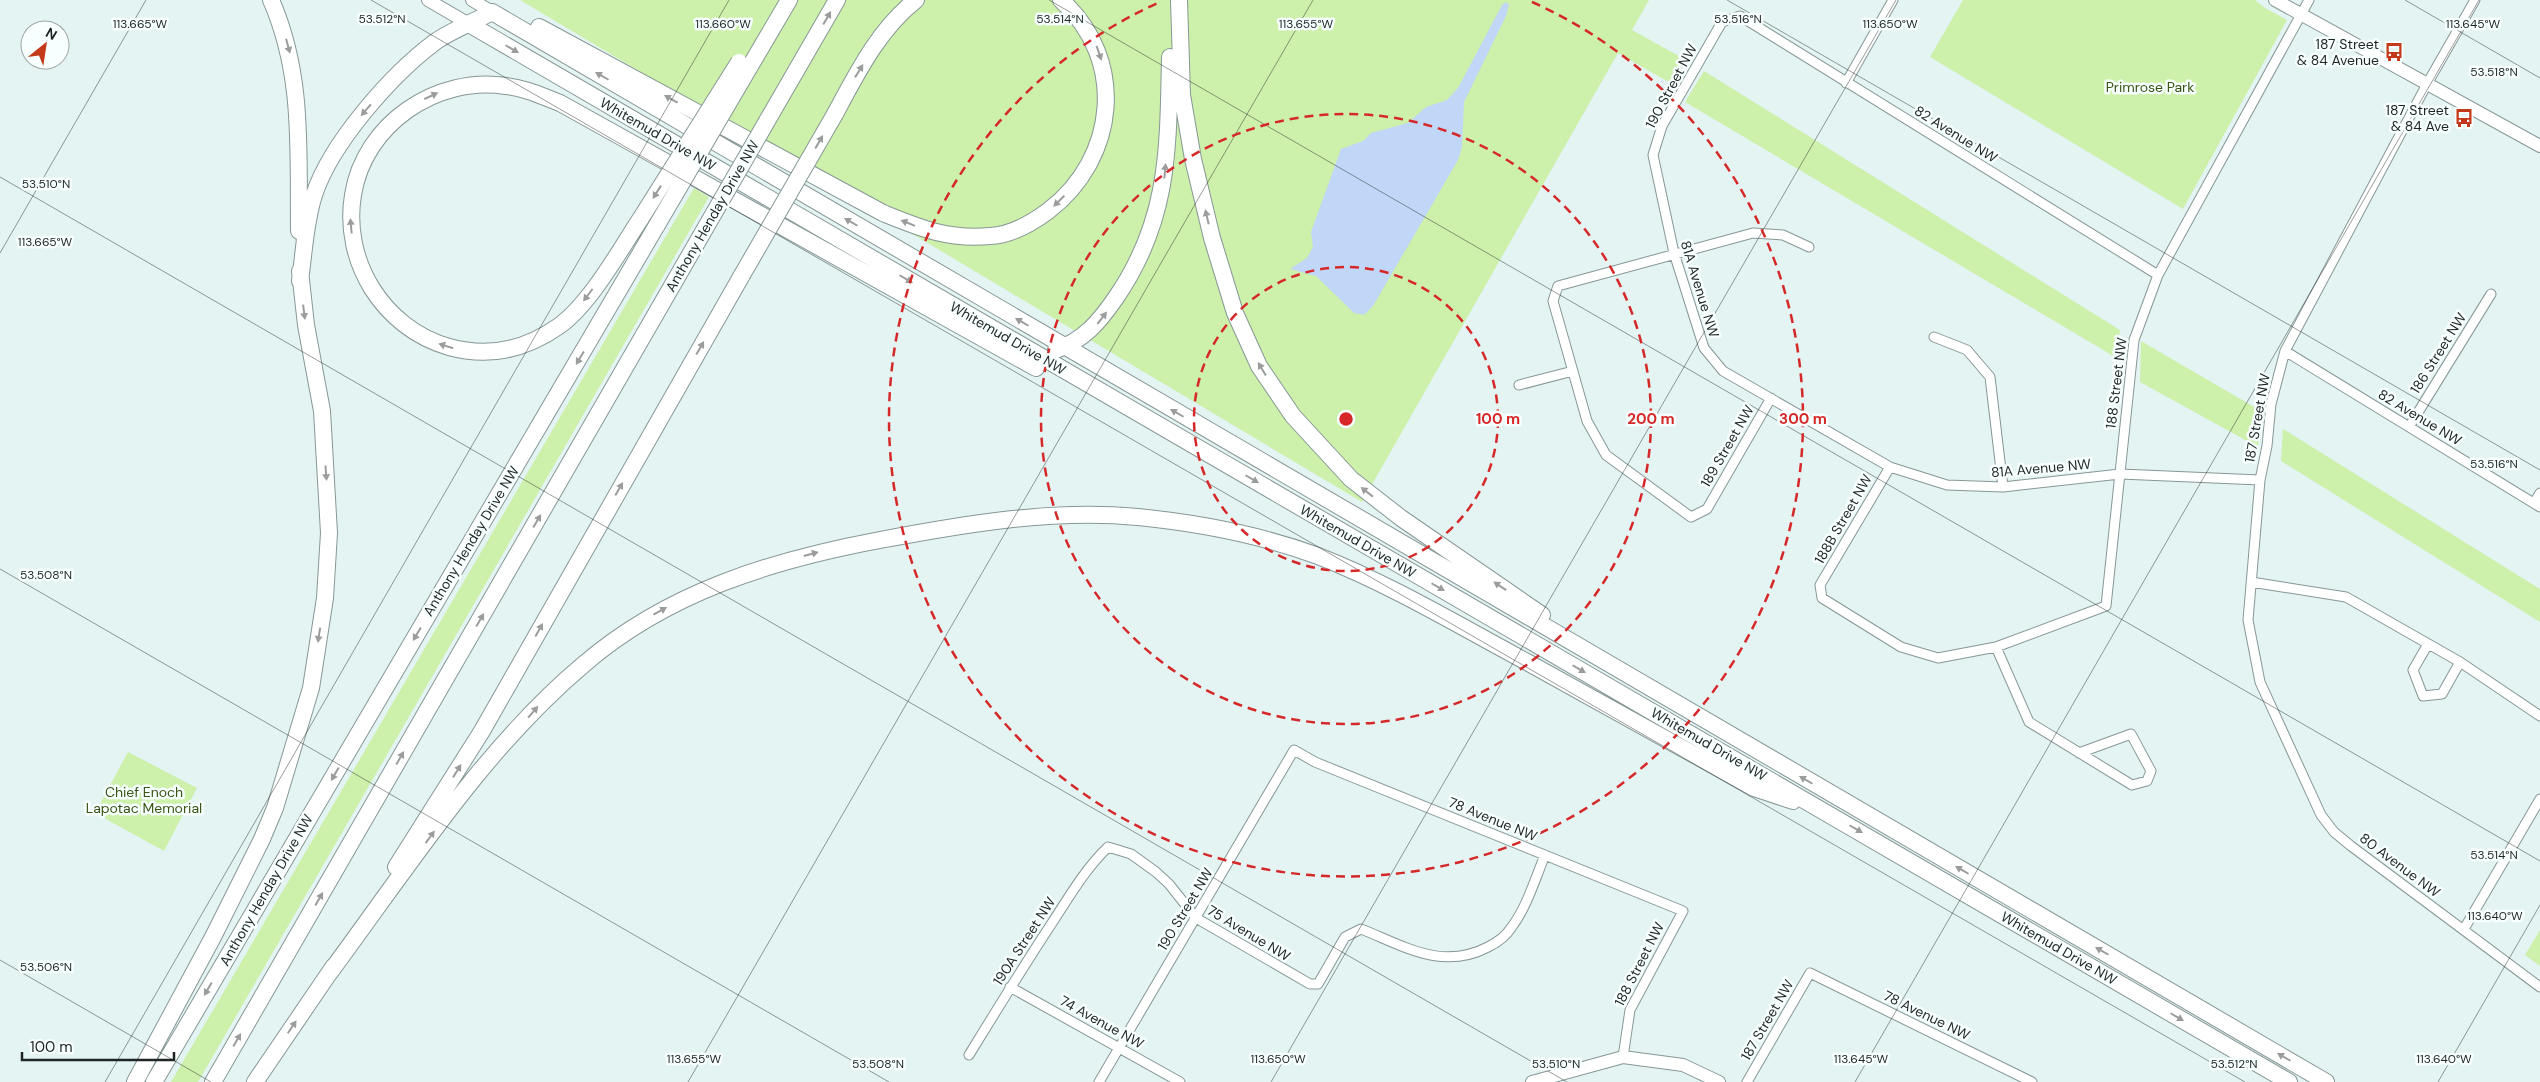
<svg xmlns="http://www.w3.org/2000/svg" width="2540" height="1082" viewBox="0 0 2540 1082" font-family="'DM Sans',sans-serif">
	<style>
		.green { fill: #cdf0ab }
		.water { fill: #c0d7f8 }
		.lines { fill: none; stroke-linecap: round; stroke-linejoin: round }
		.street-casing { stroke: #879796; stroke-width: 11 }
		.secondary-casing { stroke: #879796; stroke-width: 14 }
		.highway-casing { stroke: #879796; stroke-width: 18 }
		.street { stroke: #fff; stroke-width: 9 }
		.secondary { stroke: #fff; stroke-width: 12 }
		.highway { stroke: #fff; stroke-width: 16 }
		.highway-bridge-casing { stroke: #879796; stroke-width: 18; stroke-linecap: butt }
		.highway-bridge { stroke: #fff; stroke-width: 16 }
		.oneway { fill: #9a9d9c }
		.ticks { fill: none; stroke: #1e2524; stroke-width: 1; stroke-opacity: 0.45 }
		.ring { fill: none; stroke: #d62828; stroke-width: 2.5; stroke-dasharray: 9 6 }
		.labels { text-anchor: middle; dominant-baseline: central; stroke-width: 5; stroke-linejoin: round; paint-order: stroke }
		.poi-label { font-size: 14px; fill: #1e2524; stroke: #f8ffff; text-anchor: end }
		.street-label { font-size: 14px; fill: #1e2524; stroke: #f8ffff }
		.park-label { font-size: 14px; fill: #385312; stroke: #f8ffff }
		.ticks-label { font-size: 12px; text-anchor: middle; fill: #1e2524; stroke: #f8ffff; stroke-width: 5; stroke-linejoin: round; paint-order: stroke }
		.centre { fill: #d62828; stroke: #f8ffff; stroke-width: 2.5 }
		.ring-label { font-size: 15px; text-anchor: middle; font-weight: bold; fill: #d62828; stroke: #f8ffff; stroke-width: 5; stroke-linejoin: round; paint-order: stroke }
	</style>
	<rect width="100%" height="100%" fill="#e3f4f3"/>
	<path class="green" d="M520,0H1649L1632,30L1686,60L1672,84L1618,53L1362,502Z
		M1963,0H2255L2265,8L2287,20L2183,209L1930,57Z
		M1704,71L2120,330L2115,357L1685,102Z
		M694,188L709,197L198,1082H171Z
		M2141,341L2261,411L2258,447L2140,382Z
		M2283,429L2540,589V622L2281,461Z
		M128,752L197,788L164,851L95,813Z
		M2540,930V966L2525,955Z"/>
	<path class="water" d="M1506,2L1509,5L1506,16L1464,102L1462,147L1458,160L1373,306L1364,315L1354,313L1316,276L1290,269L1307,258L1313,247L1311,232L1341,149L1363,141L1371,133L1408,123L1426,107L1447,100L1458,88L1502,5Z"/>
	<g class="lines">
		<g class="street-casing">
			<path id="street" d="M2475,0L2427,84L2285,351L2271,404L2267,446L2260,480L2248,620L2260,682L2321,815L2334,832L2351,846L2540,987
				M1846,83L1893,0
				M2158,275L1740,16L1722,22L1662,126L1653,155L1674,253L1704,348L1723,371L1890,467L1947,485L2003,487L2120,474L2260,480
				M1934,337L1967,350L1990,377L2003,487
				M2285,351L2540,507
				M1519,385L1573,371
				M1771,398L1707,509L1691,517L1606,455L1587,421L1553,301L1558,286L1753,233L1783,235L1809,247
				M2409,427L2491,294
				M1890,467L1820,585L1822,598L1901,647L1938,658L1996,647L2106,606L2134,340L2158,275L2309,0
				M2534,503L2540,493
				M2251,582L2346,597L2460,662L2540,716
				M2428,644L2413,670L2423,696L2442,694L2460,662
				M1996,647L2029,722L2132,785L2147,781L2151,771L2131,734L2079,753
				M2464,929L2540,799
				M1010,987L1180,1082
				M969,1055C996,1011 1023,967 1052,923C1069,897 1085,869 1108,847L1131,854L1156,872L1169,884L1196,918L1310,984H1318L1345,937L1361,929C1404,946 1442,971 1488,947C1496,943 1506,936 1511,928C1527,907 1535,879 1545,855
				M1099,1082L1294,750L1315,762L1683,911L1630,1010L1623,1057
				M1747,1082L1810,973L2032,1082"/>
		</g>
		<g class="secondary-casing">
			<path id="secondary" d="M428,0L469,24
				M472,0L492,12
				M2275,0L2540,146
				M1532,1082L1623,1057L1683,1065L1719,1082"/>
		</g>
		<g class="highway-casing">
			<path id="highway" d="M271,0C304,75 298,151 299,231
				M1179,0L1182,95L1193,159L1212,238L1235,313L1259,366L1293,416L1351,479L1401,518L1542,615
				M469,24L2289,1082
				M539,27L883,213C920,228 948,240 990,236C1010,235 1032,223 1048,211C1118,158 1127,59 1061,0
				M749,68L789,0
				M835,114C857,73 879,29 916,0
				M767,121L837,0
				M641,218C620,250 590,304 559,326C525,350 489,358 449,347C383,328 342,261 353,195C364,124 437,75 506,86C525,88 542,96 560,103L1036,368
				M300,281C304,253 305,223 314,195C331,143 391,75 435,42C452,30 474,22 492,12L2326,1082
				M1056,350C1084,340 1099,322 1115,299C1170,220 1168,148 1170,57
				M396,867L482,731L742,275
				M328,975C406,870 483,749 583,665C667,592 773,560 880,540C965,524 1051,509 1138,517C1198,523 1261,535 1318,556C1390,584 1458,625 1527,662C1602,704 1678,746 1754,788L1793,801
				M135,1082L213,937L262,839L275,808L311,688L325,598L329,533L322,411L306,325L300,271
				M154,1082L657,225
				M213,1082L695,246
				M255,1082L334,966"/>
		</g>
		<use href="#street" class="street"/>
		<use href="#secondary" class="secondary"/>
		<use href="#highway" class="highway"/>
		<g class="highway-bridge-casing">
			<path id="highway-bridge" d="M641,218L739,62
				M657,225L749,68
				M695,246L767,121
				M742,275L835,114"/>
		</g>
		<use href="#highway-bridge" class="highway-bridge"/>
	</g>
	<defs><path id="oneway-solid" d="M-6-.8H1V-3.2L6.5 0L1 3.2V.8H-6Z" transform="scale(1.25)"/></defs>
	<g class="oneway">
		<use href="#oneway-solid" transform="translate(827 18) rotate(-60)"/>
		<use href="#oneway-solid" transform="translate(288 46) rotate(75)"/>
		<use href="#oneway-solid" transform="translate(512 49) rotate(30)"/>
		<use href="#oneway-solid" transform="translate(1099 53) rotate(71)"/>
		<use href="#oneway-solid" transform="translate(859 71) rotate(-58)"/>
		<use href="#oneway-solid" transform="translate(602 76) rotate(-150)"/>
		<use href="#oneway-solid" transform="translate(431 96) rotate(-25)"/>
		<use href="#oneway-solid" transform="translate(671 99) rotate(-151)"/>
		<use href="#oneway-solid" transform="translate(366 110) rotate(131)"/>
		<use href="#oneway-solid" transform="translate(819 142) rotate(-60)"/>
		<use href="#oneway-solid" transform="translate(1165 171) rotate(-85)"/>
		<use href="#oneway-solid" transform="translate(657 192) rotate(122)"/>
		<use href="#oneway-solid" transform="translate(1059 201) rotate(136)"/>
		<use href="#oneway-solid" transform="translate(1207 217) rotate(-103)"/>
		<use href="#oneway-solid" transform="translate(851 222) rotate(-150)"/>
		<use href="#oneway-solid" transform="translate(908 223) rotate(-158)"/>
		<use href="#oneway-solid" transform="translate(351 226) rotate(-95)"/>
		<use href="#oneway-solid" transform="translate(906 279) rotate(30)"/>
		<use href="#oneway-solid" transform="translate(588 295) rotate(127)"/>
		<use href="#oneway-solid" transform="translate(304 312) rotate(83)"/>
		<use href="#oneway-solid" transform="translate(1102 318) rotate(-52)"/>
		<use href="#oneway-solid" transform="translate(1022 322) rotate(-150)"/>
		<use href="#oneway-solid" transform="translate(446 346) rotate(-162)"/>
		<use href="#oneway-solid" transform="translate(700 348) rotate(-60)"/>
		<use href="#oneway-solid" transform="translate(580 358) rotate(121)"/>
		<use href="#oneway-solid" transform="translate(1262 369) rotate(-121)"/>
		<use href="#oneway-solid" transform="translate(1177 413) rotate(-150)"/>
		<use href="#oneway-solid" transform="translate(326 473) rotate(86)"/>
		<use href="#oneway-solid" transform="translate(1252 479) rotate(30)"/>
		<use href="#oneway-solid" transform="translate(619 489) rotate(-60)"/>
		<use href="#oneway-solid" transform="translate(1367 492) rotate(-142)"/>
		<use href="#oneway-solid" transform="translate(537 521) rotate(-60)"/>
		<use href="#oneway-solid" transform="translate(811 554) rotate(-15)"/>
		<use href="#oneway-solid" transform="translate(1500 586) rotate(-146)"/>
		<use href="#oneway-solid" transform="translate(1438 587) rotate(30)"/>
		<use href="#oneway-solid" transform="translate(660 611) rotate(-29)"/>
		<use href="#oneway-solid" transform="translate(480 620) rotate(-60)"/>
		<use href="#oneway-solid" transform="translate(539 630) rotate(-61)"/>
		<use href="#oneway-solid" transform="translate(417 634) rotate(121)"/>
		<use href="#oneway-solid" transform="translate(319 635) rotate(99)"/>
		<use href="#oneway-solid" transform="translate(1579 669) rotate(30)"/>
		<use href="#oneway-solid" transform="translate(533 712) rotate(-49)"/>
		<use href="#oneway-solid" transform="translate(400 758) rotate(-60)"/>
		<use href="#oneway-solid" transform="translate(457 771) rotate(-58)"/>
		<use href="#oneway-solid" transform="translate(335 774) rotate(120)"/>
		<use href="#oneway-solid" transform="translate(1806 780) rotate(-150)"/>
		<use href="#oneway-solid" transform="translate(1856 829) rotate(30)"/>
		<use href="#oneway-solid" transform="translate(430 837) rotate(-54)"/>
		<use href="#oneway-solid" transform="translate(1962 870) rotate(-150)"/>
		<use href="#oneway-solid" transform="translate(319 899) rotate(-60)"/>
		<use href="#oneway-solid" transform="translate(2102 951) rotate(-150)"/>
		<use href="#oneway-solid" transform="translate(208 989) rotate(120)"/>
		<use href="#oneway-solid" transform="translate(2177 1017) rotate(30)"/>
		<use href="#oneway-solid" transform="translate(292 1027) rotate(-56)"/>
		<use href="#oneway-solid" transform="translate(237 1040) rotate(-60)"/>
		<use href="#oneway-solid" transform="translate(2284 1057) rotate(-150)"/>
	</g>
	<path class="ticks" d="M371,0L2245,1082M1049,0L2540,861M1727,0L2540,470M2405,0L2540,78M0,177L1567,1082M0,253L146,0M0,569L889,1082M0,960L211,1082M105,1082L729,0M688,1082L1313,0M1271,1082L1896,0M1855,1082L2479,0M2438,1082L2540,905"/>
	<g class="ring">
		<circle cx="1346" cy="419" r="152"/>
		<circle cx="1346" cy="419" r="305"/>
		<path d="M1532 2A457 457 0 1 1 1160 2"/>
	</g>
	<defs>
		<g id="bus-bare" transform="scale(1.5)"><path d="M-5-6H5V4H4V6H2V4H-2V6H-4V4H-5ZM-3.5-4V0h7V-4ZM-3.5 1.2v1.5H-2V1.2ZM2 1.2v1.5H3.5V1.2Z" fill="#c33919" stroke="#f8ffff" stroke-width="2.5" paint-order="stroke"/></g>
	</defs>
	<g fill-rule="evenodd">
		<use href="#bus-bare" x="2394" y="52"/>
		<use href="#bus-bare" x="2464" y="118"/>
	</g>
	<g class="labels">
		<g class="poi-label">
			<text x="2379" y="44">187 Street<tspan x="2379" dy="16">&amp; 84 Avenue</tspan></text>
			<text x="2449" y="110">187 Street<tspan x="2449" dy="16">&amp; 84 Ave</tspan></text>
		</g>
		<g class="street-label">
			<text transform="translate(1671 86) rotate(-62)">190 Street NW</text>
			<text transform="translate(658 134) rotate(30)">Whitemud Drive NW</text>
			<text transform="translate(1956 134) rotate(32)">82 Avenue NW</text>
			<text transform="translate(712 216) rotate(-60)">Anthony Henday Drive NW</text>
			<text transform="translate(1700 289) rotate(73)">81A Avenue NW</text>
			<text transform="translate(1008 338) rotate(30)">Whitemud Drive NW</text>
			<text transform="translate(2438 353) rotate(-58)">186 Street NW</text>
			<text transform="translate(2116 383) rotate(-83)">188 Street NW</text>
			<text transform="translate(2420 417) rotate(31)">82 Avenue NW</text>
			<text transform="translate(2257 418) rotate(-80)">187 Street NW</text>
			<text transform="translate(1727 446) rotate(-60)">189 Street NW</text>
			<text transform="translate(2041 468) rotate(-5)">81A Avenue NW</text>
			<text transform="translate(1843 519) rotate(-60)">188B Street NW</text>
			<text transform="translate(471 541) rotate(-59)">Anthony Henday Drive NW</text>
			<text transform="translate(1358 541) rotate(30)">Whitemud Drive NW</text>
			<text transform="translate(1709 744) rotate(30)">Whitemud Drive NW</text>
			<text transform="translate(1493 819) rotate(22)">78 Avenue NW</text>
			<text transform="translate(2400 865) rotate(37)">80 Avenue NW</text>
			<text transform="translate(266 890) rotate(-60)">Anthony Henday Drive NW</text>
			<text transform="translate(1185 909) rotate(-59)">190 Street NW</text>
			<text transform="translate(1249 933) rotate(31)">75 Avenue NW</text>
			<text transform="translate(1024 941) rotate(-57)">190A Street NW</text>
			<text transform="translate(2059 948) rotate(30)">Whitemud Drive NW</text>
			<text transform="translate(1639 964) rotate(-63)">188 Street NW</text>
			<text transform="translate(1927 1015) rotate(26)">78 Avenue NW</text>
			<text transform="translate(1767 1020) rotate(-60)">187 Street NW</text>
			<text transform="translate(1102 1022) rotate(29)">74 Avenue NW</text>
		</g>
		<g class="park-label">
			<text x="2150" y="87">Primrose Park</text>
			<text x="144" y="792">Chief Enoch<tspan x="144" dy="16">Lapotac Memorial</tspan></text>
		</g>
	</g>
	<g class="ticks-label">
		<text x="1060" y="23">53.514°N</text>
		<text x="382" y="23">53.512°N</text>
		<text x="1738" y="23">53.516°N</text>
		<text x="140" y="28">113.665°W</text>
		<text x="723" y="28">113.660°W</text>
		<text x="1306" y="28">113.655°W</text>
		<text x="1890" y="28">113.650°W</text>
		<text x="2473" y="28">113.645°W</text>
		<text x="2494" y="76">53.518°N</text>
		<text x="46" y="188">53.510°N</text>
		<text x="45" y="246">113.665°W</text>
		<text x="2494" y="468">53.516°N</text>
		<text x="46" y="579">53.508°N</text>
		<text x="2494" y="859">53.514°N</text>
		<text x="2495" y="920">113.640°W</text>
		<text x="46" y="971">53.506°N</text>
		<text x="694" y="1063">113.655°W</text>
		<text x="1278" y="1063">113.650°W</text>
		<text x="1861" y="1063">113.645°W</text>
		<text x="2444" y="1063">113.640°W</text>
		<text x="878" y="1068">53.508°N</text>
		<text x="1556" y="1068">53.510°N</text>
		<text x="2234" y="1068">53.512°N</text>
	</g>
	<circle cx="1346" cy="419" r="8" class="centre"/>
	<g class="ring-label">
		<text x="1498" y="424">100 m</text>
		<text x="1651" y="424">200 m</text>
		<text x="1803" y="424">300 m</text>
	</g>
	<g transform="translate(45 45) rotate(30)"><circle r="24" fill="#f8ffff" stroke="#a1a8a7"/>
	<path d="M0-4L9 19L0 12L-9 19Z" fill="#c33919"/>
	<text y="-8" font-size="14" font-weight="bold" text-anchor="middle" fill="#1e2524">N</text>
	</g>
	<path d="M22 1052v8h152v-8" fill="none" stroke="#1e2524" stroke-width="2.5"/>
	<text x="30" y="1052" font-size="15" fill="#1e2524" stroke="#f8ffff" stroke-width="4" paint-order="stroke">100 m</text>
</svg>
